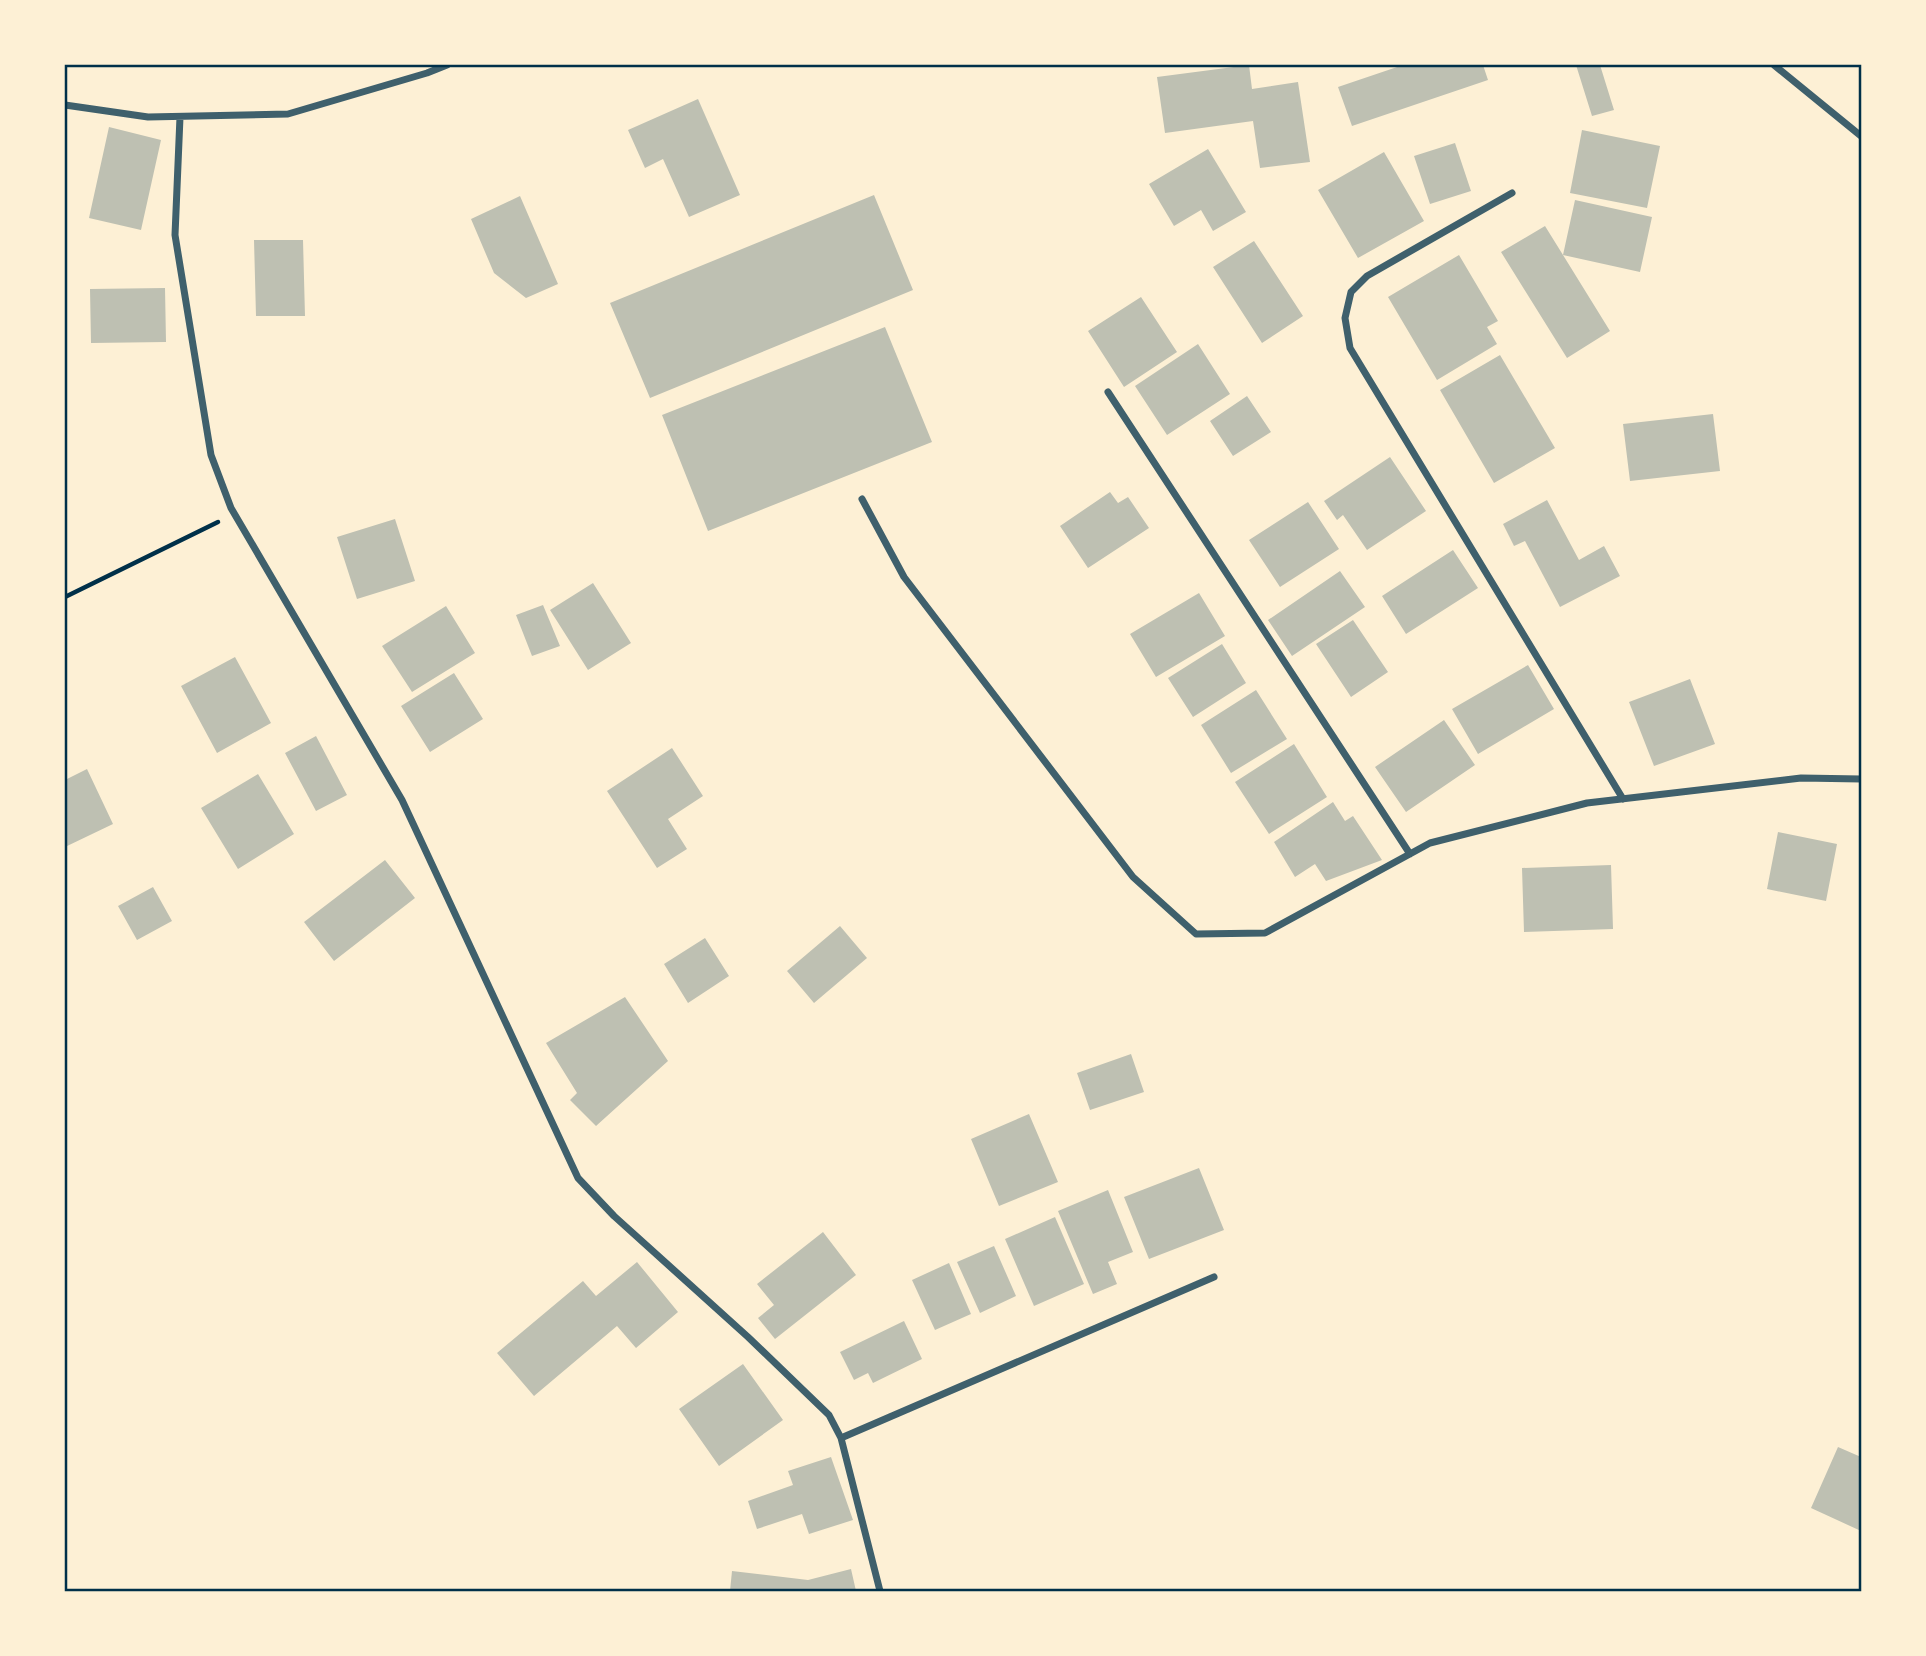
<svg xmlns="http://www.w3.org/2000/svg" width="1926" height="1656" viewBox="0 0 1926 1656" font-family="Karla,sans-serif">
	<style>
		.building { fill: #bec0b2 }
		.lines { fill: none; stroke-linecap: round; stroke-linejoin: round }
		.path { stroke: #003049; stroke-width: 4.5 }
		.minor { stroke: #3f606c; stroke-width: 7 }
		.neatline { fill: none; stroke: #003049; stroke-width: 2.5 }
	</style>
	<rect width="100%" height="100%" fill="#fdf0d5"/>
	<path class="building" d="M1249,65L1252,89L1298,82L1310,162L1260,168L1253,121L1165,133L1157,77Z
		M1403,65H1483L1488,80L1352,126L1338,87Z
		M1576,65H1600L1614,110L1592,116Z
		M698,99L740,195L689,217L663,159L645,168L628,130Z
		M109,127L161,140L141,230L89,218Z
		M1582,130L1660,146L1647,208L1570,193Z
		M1455,143L1471,191L1430,204L1414,156Z
		M1208,149L1246,212L1213,231L1201,210L1174,226L1149,184Z
		M1384,152L1424,221L1358,258L1318,190Z
		M874,195L913,290L650,398L610,303Z
		M520,196L558,284L526,298L494,273L471,219Z
		M1575,200L1652,217L1640,272L1563,255L1610,331L1567,358L1501,252L1545,226L1563,255Z
		M254,240H303L305,316H256Z
		M1254,241L1303,316L1262,343L1213,267Z
		M1459,255L1498,321L1487,327L1497,344L1437,380L1388,297Z
		M165,288L166,342L91,343L90,289Z
		M1141,297L1177,352L1124,387L1088,331Z
		M885,327L932,442L708,531L662,415Z
		M1198,344L1230,394L1167,435L1135,386Z
		M1500,355L1555,448L1494,483L1440,390Z
		M1247,396L1271,432L1233,456L1210,421Z
		M1713,414L1720,471L1630,481L1623,424Z
		M1390,457L1426,511L1367,550L1343,515L1337,520L1324,501Z
		M1110,492L1118,503L1128,497L1149,528L1088,568L1060,526Z
		M1547,500L1579,560L1604,546L1620,576L1560,607L1525,541L1514,546L1503,524Z
		M1308,502L1339,549L1280,587L1249,540Z
		M395,519L415,581L357,599L337,537Z
		M1453,550L1478,588L1406,634L1382,596Z
		M1340,571L1365,607L1292,656L1268,620Z
		M593,583L631,643L588,670L550,610Z
		M1199,593L1225,636L1156,677L1130,634Z
		M543,605L560,646L532,656L516,615Z
		M446,606L475,653L412,692L382,646Z
		M1353,620L1388,672L1351,697L1316,644Z
		M1222,644L1246,683L1193,717L1168,678Z
		M235,657L271,723L217,753L181,686Z
		M1528,665L1554,709L1478,754L1452,709Z
		M454,673L483,719L430,752L401,706Z
		M1690,679L1715,744L1654,766L1629,702Z
		M1256,690L1287,739L1231,773L1201,725Z
		M1444,720L1475,765L1406,812L1375,767Z
		M316,736L347,795L316,811L285,753Z
		M1294,744L1327,797L1269,834L1235,782Z
		M672,748L703,796L668,819L687,849L657,868L607,791Z
		M87,769L113,824L65,847V780Z
		M258,774L294,834L238,869L201,808Z
		M1333,802L1345,821L1353,816L1382,860L1326,881L1315,864L1295,877L1274,842Z
		M1778,832L1837,844L1826,901L1767,889Z
		M385,860L415,898L334,961L304,922Z
		M1611,865L1613,929L1524,932L1522,868Z
		M153,887L172,921L137,940L118,906Z
		M840,926L867,958L814,1003L787,971Z
		M705,938L729,976L688,1003L664,964Z
		M625,997L668,1061L596,1126L570,1100L577,1093L546,1043Z
		M1131,1054L1144,1092L1090,1110L1077,1073Z
		M1029,1114L1058,1182L999,1206L971,1139Z
		M1199,1168L1224,1230L1149,1259L1124,1197Z
		M1108,1190L1133,1252L1108,1262L1117,1284L1093,1294L1058,1211Z
		M1055,1217L1084,1284L1034,1306L1005,1239Z
		M823,1232L856,1275L775,1339L758,1318L774,1305L757,1284Z
		M994,1246L1016,1296L980,1313L957,1262Z
		M637,1262L678,1312L636,1348L617,1326L534,1396L497,1353L583,1281L596,1296Z
		M949,1263L971,1314L935,1330L912,1280Z
		M904,1321L922,1359L873,1383L868,1373L854,1380L840,1352Z
		M743,1364L783,1420L719,1466L679,1409Z
		M1838,1447L1861,1457V1531L1811,1508Z
		M831,1457L853,1520L809,1534L802,1514L757,1529L748,1501L793,1485L788,1471Z
		M851,1569L856,1591H730L732,1571L808,1580Z"/>
	<g class="lines">
		<path class="path" d="M65,597L218,522"/>
		<path class="minor" d="M1774,65L1861,136
			M65,105L148,117L288,114L427,73L447,65
			M180,117L175,235L211,455L231,508L402,800L578,1178L614,1216L748,1337L829,1415L841,1438L880,1591
			M1512,193L1367,276L1351,292L1345,318L1350,348L1623,799
			M1108,392L1410,854
			M862,499L904,577L1133,877L1196,934L1265,933L1430,843L1587,803L1801,778L1861,779
			M841,1438L1214,1277"/>
	</g>
	<rect width="1926" height="1656" fill="none" stroke="#fdf0d5" stroke-width="133"/>
	<rect x="66" y="66" width="1794" height="1524" class="neatline"/>
</svg>
